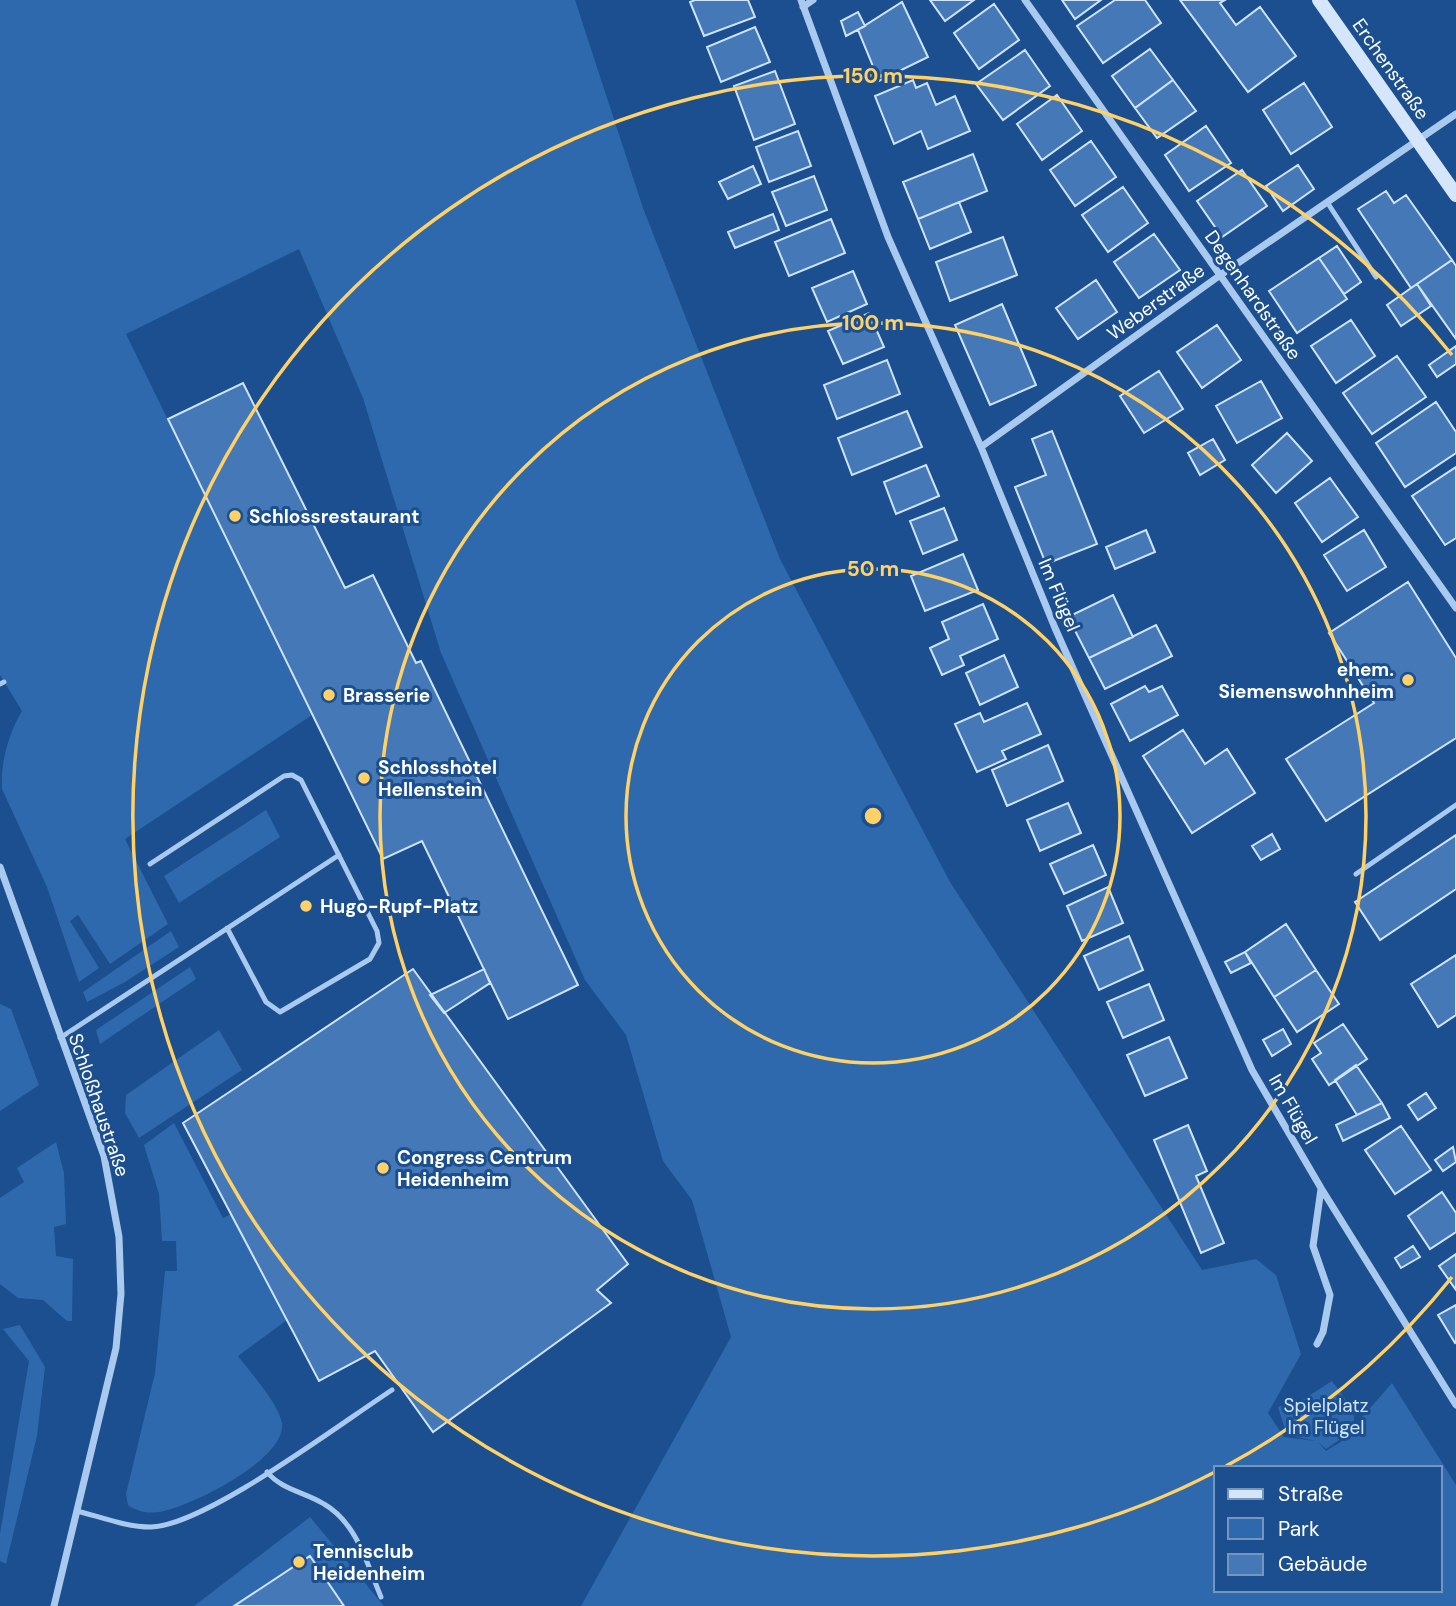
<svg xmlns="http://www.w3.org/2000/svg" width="1456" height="1606" viewBox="0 0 1456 1606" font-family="'DM Sans',sans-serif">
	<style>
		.green { fill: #2e69ad; fill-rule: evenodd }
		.building { fill: #4478b7; stroke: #cfe3fa; stroke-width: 2 }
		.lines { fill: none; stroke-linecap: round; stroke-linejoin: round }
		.lane { stroke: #a9c9ee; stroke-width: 5 }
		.street { stroke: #a9c9ee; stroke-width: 7 }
		.secondary { stroke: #d6e6fa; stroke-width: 14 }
		.ring { fill: none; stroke: #ffd166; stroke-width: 3.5 }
		.poi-dot { fill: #ffd166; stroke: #1b4f8f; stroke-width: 2.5 }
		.labels { text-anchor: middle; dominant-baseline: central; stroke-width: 6; stroke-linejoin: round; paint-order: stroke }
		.street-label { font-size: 19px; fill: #fff; stroke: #1b4f8f }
		.poi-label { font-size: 19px; font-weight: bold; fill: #fff; stroke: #1b4f8f; text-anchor: start }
		.park-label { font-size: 19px; fill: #cfe3fa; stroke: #1b4f8f }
		.centre { fill: #ffd166; stroke: #1b4f8f; stroke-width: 3.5 }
		.ring-label { font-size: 21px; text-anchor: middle; font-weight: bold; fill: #ffd166; stroke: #1b4f8f; stroke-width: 6; stroke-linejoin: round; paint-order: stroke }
	</style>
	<rect width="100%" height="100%" fill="#1b4f8f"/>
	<path class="green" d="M0,0H575L643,208L780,559L950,882L1202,1270L1256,1259L1276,1275L1301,1354L1268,1413L1284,1437L1316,1441L1287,1435L1278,1407L1304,1399L1332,1381C1358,1416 1367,1423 1326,1449L1318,1442L1326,1451L1350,1436L1357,1423L1392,1383L1456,1485V1606H581L731,1337L692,1200L663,1161L626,1035L585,980L441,653L363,398L299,249L126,334L312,715L125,839L168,924L110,964L78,915L70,921L99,968L79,982L47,887L2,789C0,764 9,732 22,711L0,675ZM1216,1468H1440V1590H1216Z
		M266,810L280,837L179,903L164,876Z
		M171,931L179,947L125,982L87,1002L83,992Z
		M190,967L196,979L100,1044L96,1030Z
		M0,1004L11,1009L39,1085L0,1111Z
		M219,1030L242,1070L139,1138L125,1113L126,1095Z
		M174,1123L223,1218L231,1214L287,1320L238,1356C250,1372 279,1404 282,1423C287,1459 189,1508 158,1512C147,1514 136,1511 128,1505L126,1494L155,1373L165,1271H177L176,1241H162L159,1194L144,1145Z
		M56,1142L64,1173L66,1224L54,1227L56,1256L73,1259L72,1321H67L43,1300L18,1298L0,1284V1198L24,1182L17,1168Z
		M20,1325L45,1367L37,1436L6,1564L0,1561V1534L29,1361L3,1329Z
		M310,1517L384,1606H194Z"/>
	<path class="building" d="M695,0H748L755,17L704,36L690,2Z
		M930,0H974L945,21Z
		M1062,0H1101L1075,19Z
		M1115,0H1145L1161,23L1103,63L1077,26Z
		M1180,0H1225L1220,3L1236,25L1260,7L1296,56L1248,92Z
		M902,2L928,57L879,81L858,30Z
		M994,4L1019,40L979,69L954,33Z
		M858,12L865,26L846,36L841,21Z
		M755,27L770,62L721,82L707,47Z
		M1150,49L1173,80L1135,108L1112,76Z
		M1025,50L1050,86L1003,120L976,84Z
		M775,71L795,124L754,140L734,86Z
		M913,80L916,88L927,83L936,105L955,96L970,131L928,149L921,131L894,144L875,96Z
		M1173,80L1196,111L1157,138L1135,108Z
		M1304,83L1332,127L1291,154L1263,110Z
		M1057,95L1082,131L1042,160L1017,124Z
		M1206,126L1231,163L1189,191L1165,155Z
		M798,131L811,166L769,182L756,147Z
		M1091,141L1116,177L1075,206L1050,170Z
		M973,154L987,191L918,219L903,182Z
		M1298,165L1314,189L1283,211L1266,186Z
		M753,166L761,184L728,199L719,182Z
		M1242,170L1267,206L1222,237L1197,201Z
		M814,176L827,210L786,226L772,192Z
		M1123,187L1148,223L1108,252L1082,215Z
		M1386,191L1394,203L1406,195L1452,260L1411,288L1358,209Z
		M959,202L971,232L930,249L918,219Z
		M773,214L779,230L735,248L728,232Z
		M831,219L845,253L789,276L775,242Z
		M1154,234L1180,270L1139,298L1114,262Z
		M1003,237L1017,275L950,301L936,262Z
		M1337,246L1361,282L1344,294L1319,258Z
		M1319,258L1347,299L1297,333L1269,291Z
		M1452,260L1456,266V339L1417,284Z
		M853,271L867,304L827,322L812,288Z
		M1096,280L1117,312L1078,339L1056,308Z
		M1417,284L1431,306L1401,326L1387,305Z
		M1002,304L1036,385L990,405L955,325Z
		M869,313L884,347L843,364L828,331Z
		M1351,320L1375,356L1336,383L1311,346Z
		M1217,325L1241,360L1202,388L1177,352Z
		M1456,346V364L1437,377L1429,365Z
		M1397,356L1426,397L1372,434L1343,393Z
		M887,360L900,394L837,419L824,385Z
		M1159,371L1183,409L1144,433L1120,396Z
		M1261,381L1282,418L1237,443L1216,406Z
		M243,383L345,588L373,575L416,663L421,661L578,985L508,1019L422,841L383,859L168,419Z
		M1436,402L1456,432V453L1405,487L1376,443Z
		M907,411L922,447L852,475L838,438Z
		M1052,431L1097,544L1046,564L1015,487L1046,475L1032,439Z
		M1287,433L1312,461L1276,493L1252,465Z
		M1213,439L1225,460L1200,475L1188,453Z
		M926,465L939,496L896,514L884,482Z
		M1456,467V538L1445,545L1412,496Z
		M1330,478L1358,517L1322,542L1295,503Z
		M944,508L957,540L923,554L910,521Z
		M1146,530L1155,552L1115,569L1106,547Z
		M1364,530L1386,567L1347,591L1324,555Z
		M963,554L978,590L925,611L911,576Z
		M1408,582L1456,658V738L1326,821L1286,759L1374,703L1329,633Z
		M1113,595L1133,637L1089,658L1068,617Z
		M983,604L998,639L960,656L964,665L942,675L930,648L949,639L942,622Z
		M1156,625L1172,656L1105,689L1089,658Z
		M1004,655L1018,687L980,705L966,673Z
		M1145,686L1149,692L1162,686L1178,715L1130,741L1111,704Z
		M1027,703L1041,734L1002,751L1006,759L977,772L955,724L980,713L984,722Z
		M1183,730L1205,764L1227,749L1255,793L1192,833L1143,756Z
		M1048,745L1063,781L1007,806L992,770Z
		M1068,803L1081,833L1040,851L1027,820Z
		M1272,834L1280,849L1261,860L1252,846Z
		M1456,835V889L1380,940L1355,902Z
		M1093,845L1106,875L1064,894L1050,864Z
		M1108,887L1123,923L1082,941L1067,906Z
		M1286,924L1316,970L1274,997L1245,952Z
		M1129,936L1143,970L1099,990L1084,956Z
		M1245,952L1251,963L1231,973L1225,962Z
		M1456,955V1015L1438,1027L1411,984Z
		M413,969L628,1264L597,1290L611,1303L433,1432L375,1351L319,1381L183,1123Z
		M484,969L490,983L444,1013L430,995Z
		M1316,970L1339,1004L1297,1032L1274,997Z
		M1149,984L1164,1020L1123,1038L1107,1002Z
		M1343,1024L1367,1059L1329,1085L1312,1059L1321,1053L1314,1043Z
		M1283,1029L1291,1044L1272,1056L1263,1040Z
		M1169,1037L1187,1078L1145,1096L1127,1055Z
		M1356,1065L1382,1103L1357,1115L1335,1080Z
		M1426,1093L1436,1108L1418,1120L1408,1105Z
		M1382,1103L1390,1118L1343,1141L1336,1125Z
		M1188,1125L1207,1171L1196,1176L1224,1243L1201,1253L1154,1140Z
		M1401,1126L1431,1170L1395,1194L1365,1150Z
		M1453,1147L1456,1162L1443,1171L1435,1160Z
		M1442,1192L1456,1213V1232L1430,1249L1408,1216Z
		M1413,1246L1420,1257L1401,1268L1395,1258Z
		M1456,1254V1290L1439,1266Z
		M1456,1305V1342L1455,1343L1438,1315Z
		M310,1556L344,1606H234Z"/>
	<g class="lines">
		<path class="lane" d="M1327,202L1376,277
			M0,684L4,682
			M150,864L284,776L292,775L301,780L377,931L379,943L370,959L280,1012L266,1002L227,928
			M1356,874L1456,805
			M60,1038L339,855
			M267,1472C282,1490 305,1492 324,1504C357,1523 367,1564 381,1597
			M77,1511C101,1517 126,1527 151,1527C205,1526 341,1423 392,1390"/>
		<path class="street" d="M801,0L888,237L981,447L1055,628L1252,1070L1321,1188L1456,1405
			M1025,0L1456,608
			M803,7L813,0
			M981,447L1219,276L1456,114
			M0,867L104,1156L119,1237L121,1294L116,1348L54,1606
			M1317,1344L1323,1332L1330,1295L1313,1246L1321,1189"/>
		<path class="secondary" d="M1319,0L1456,195"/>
	</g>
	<g class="ring">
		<circle cx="873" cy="816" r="247"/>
		<circle cx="873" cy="816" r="493"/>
		<path d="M1452 1277A740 740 0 0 1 1226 1466M1215 1472A740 740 0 1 1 1452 355"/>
	</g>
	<g class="poi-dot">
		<circle cx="235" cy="516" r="7"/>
		<circle cx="1408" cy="680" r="7"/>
		<circle cx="329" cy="695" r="7"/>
		<circle cx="364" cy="778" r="7"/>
		<circle cx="306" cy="906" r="7"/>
		<circle cx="383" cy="1168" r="7"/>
		<circle cx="299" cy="1562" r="7"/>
	</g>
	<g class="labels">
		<g class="street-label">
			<text transform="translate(1391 69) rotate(55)">Erchenstraße</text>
			<text transform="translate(1253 295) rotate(55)">Degenhardstraße</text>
			<text transform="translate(1156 302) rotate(-36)">Weberstraße</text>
			<text transform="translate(1059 595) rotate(67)">Im Flügel</text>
			<text transform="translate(99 1105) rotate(71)">Schloßhaustraße</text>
			<text transform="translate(1293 1109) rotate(60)">Im Flügel</text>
		</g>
		<g class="poi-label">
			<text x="249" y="516">Schlossrestaurant</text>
			<text x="1394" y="669" text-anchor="end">ehem.<tspan x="1394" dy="22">Siemenswohnheim</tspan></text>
			<text x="343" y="695">Brasserie</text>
			<text x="378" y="767">Schlosshotel<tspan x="378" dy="22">Hellenstein</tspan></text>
			<text x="320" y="906">Hugo-Rupf-Platz</text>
			<text x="397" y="1157">Congress Centrum<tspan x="397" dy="22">Heidenheim</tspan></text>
			<text x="313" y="1551">Tennisclub<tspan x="313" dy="22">Heidenheim</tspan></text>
		</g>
		<g class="park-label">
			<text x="1326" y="1405">Spielplatz<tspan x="1326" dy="22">Im Flügel</tspan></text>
		</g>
	</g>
	<circle cx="873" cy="816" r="10" class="centre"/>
	<g class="ring-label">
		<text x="873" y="83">150 m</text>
		<text x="873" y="330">100 m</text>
		<text x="873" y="576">50 m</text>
	</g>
	<rect x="1214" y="1466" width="228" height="126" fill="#1b4f8f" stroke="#7695bc" stroke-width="2"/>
	<rect x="1228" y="1489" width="35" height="10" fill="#d6e6fa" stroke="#7695bc" stroke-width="2"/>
	<text x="1278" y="1501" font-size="21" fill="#ffffff">Straße</text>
	<rect x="1228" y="1518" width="35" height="21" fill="#2e69ad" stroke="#7695bc" stroke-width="2"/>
	<text x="1278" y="1536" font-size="21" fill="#ffffff">Park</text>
	<rect x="1228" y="1554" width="35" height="21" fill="#4478b7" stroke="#7695bc" stroke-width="2"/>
	<text x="1278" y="1571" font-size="21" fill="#ffffff">Gebäude</text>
</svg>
